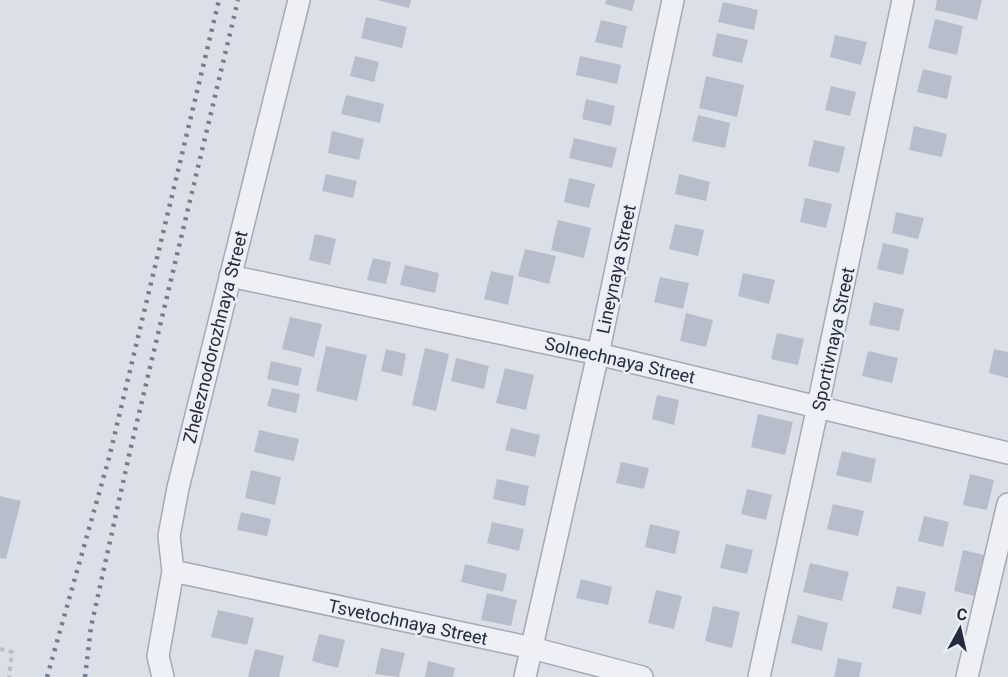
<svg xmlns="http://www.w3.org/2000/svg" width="1008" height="677" viewBox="0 0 1008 677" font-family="Roboto,sans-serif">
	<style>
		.building { fill: #b8bdcb }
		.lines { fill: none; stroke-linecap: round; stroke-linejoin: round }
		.street-casing { stroke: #a4a9b5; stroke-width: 24 }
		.path { stroke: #b9bdc6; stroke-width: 4; stroke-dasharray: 4.5 4.5; stroke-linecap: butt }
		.street { stroke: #eef0f5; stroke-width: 21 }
		.rail { stroke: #737c93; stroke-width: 4.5; stroke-dasharray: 3 6; stroke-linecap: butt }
		.labels { text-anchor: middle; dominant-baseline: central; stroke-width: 5; stroke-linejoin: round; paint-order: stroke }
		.street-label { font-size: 18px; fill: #242b3f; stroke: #eaeef5 }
	</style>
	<rect width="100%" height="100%" fill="#dbdfe7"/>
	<path class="building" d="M377,0H411L409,8Z
		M606,0H635L632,11L605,4Z
		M937,0H982L977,20L935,10Z
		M723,2L758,10L754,30L718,22Z
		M366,17L407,27L402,48L361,38Z
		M935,19L963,26L957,55L928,48Z
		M601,20L627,26L622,48L595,42Z
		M717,33L748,40L742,63L712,56Z
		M835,35L867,42L861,65L830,57Z
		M355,56L379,62L374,82L350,76Z
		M580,56L621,65L617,84L576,75Z
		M923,69L952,76L947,99L917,92Z
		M706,76L744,85L737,117L699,108Z
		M831,86L856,92L850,116L825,110Z
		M346,95L384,104L380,123L341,114Z
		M586,99L615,106L611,126L582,119Z
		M698,115L730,123L725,148L692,141Z
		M914,126L947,134L942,157L909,150Z
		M332,131L364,139L359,160L328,153Z
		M574,138L617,148L612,168L569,158Z
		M814,140L845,147L839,173L808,166Z
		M326,174L357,181L353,198L322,191Z
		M679,174L710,182L706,201L675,194Z
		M569,178L595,184L589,208L564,202Z
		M805,198L832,204L826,228L800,222Z
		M896,212L924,218L918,239L892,233Z
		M558,220L591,228L584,258L551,250Z
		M675,224L704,230L698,256L669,249Z
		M315,234L336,239L330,265L309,260Z
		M883,243L909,249L903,275L877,269Z
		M525,249L556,256L549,284L518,276Z
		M373,258L391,262L386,284L367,280Z
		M405,265L439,273L435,293L400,285Z
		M491,271L514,276L508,305L484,299Z
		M743,273L775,280L769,304L738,296Z
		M660,277L689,283L683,309L654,302Z
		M874,302L904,309L899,331L869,325Z
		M686,313L713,320L706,347L680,341Z
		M290,317L322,324L314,357L282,349Z
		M777,333L804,339L798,365L771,359Z
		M326,346L367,355L357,401L316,391Z
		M425,348L449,354L436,411L412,405Z
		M386,349L406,354L402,376L381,371Z
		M994,349L1008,352V378L989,373Z
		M868,351L898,358L892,383L862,376Z
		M456,358L489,366L484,389L451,381Z
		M271,361L302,368L298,386L267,379Z
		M505,368L534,375L526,410L496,403Z
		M272,388L300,394L296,413L267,406Z
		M657,395L679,400L674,425L652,419Z
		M758,414L793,422L785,455L751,447Z
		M511,428L540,435L535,457L505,450Z
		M259,430L299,439L294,461L254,452Z
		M842,451L876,459L871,483L836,475Z
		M621,462L649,468L644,489L616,483Z
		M251,470L281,477L275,505L245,498Z
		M970,474L994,480L987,510L963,505Z
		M497,479L529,486L525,506L493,499Z
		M747,489L772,495L766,520L741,514Z
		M0,496L21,501L6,559L0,558Z
		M833,504L864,511L858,536L827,529Z
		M241,512L271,519L267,536L237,530Z
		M924,516L949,522L943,547L918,541Z
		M492,522L524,529L519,551L487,543Z
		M650,524L680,531L675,554L645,547Z
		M726,544L753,550L747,574L720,568Z
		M963,550L984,555L974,596L954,591Z
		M810,563L849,572L842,601L803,592Z
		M465,564L507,574L503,592L461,582Z
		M581,579L612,587L608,605L576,598Z
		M897,586L926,592L921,615L892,608Z
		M656,590L682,596L674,629L648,623Z
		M487,593L517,600L511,626L481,620Z
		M713,606L740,612L732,648L705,641Z
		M218,610L254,618L247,645L211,637Z
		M798,615L828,623L822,651L791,643Z
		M319,634L345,640L338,668L312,661Z
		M381,648L405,653L399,677L375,674Z
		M255,649L284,656L279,677H248Z
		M838,658L862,663L859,677H834Z
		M428,661L455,668L453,677H425Z"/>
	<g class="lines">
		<g class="street-casing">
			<path id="street" d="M230,276L598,354L1008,453
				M173,571L532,648L642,677
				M163,677L158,656L173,571L169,536L178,488L299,0
				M525,677L598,354L673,0
				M759,677L818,406L903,0
				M967,677L1008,504"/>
		</g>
		<path class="path" d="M0,649L12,652L9,677"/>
		<use href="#street" class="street"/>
		<path class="rail" d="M47,677L109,458L219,0
			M85,677L91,627L130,451L238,0"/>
	</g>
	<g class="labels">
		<g class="street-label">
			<text transform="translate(616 269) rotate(-78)">Lineynaya Street</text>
			<text transform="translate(215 337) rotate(-76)">Zheleznodorozhnaya Street</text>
			<text transform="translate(833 339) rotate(-78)">Sportivnaya Street</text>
			<text transform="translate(620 360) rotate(13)">Solnechnaya Street</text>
			<text transform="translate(408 622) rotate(12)">Tsvetochnaya Street</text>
		</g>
	</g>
	<g transform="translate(960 629) rotate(8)" stroke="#eaeef5" stroke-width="4.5" paint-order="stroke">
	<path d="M0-4.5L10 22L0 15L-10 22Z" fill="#242b3f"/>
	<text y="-9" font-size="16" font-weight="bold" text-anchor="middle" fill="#242b3f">С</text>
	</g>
</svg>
